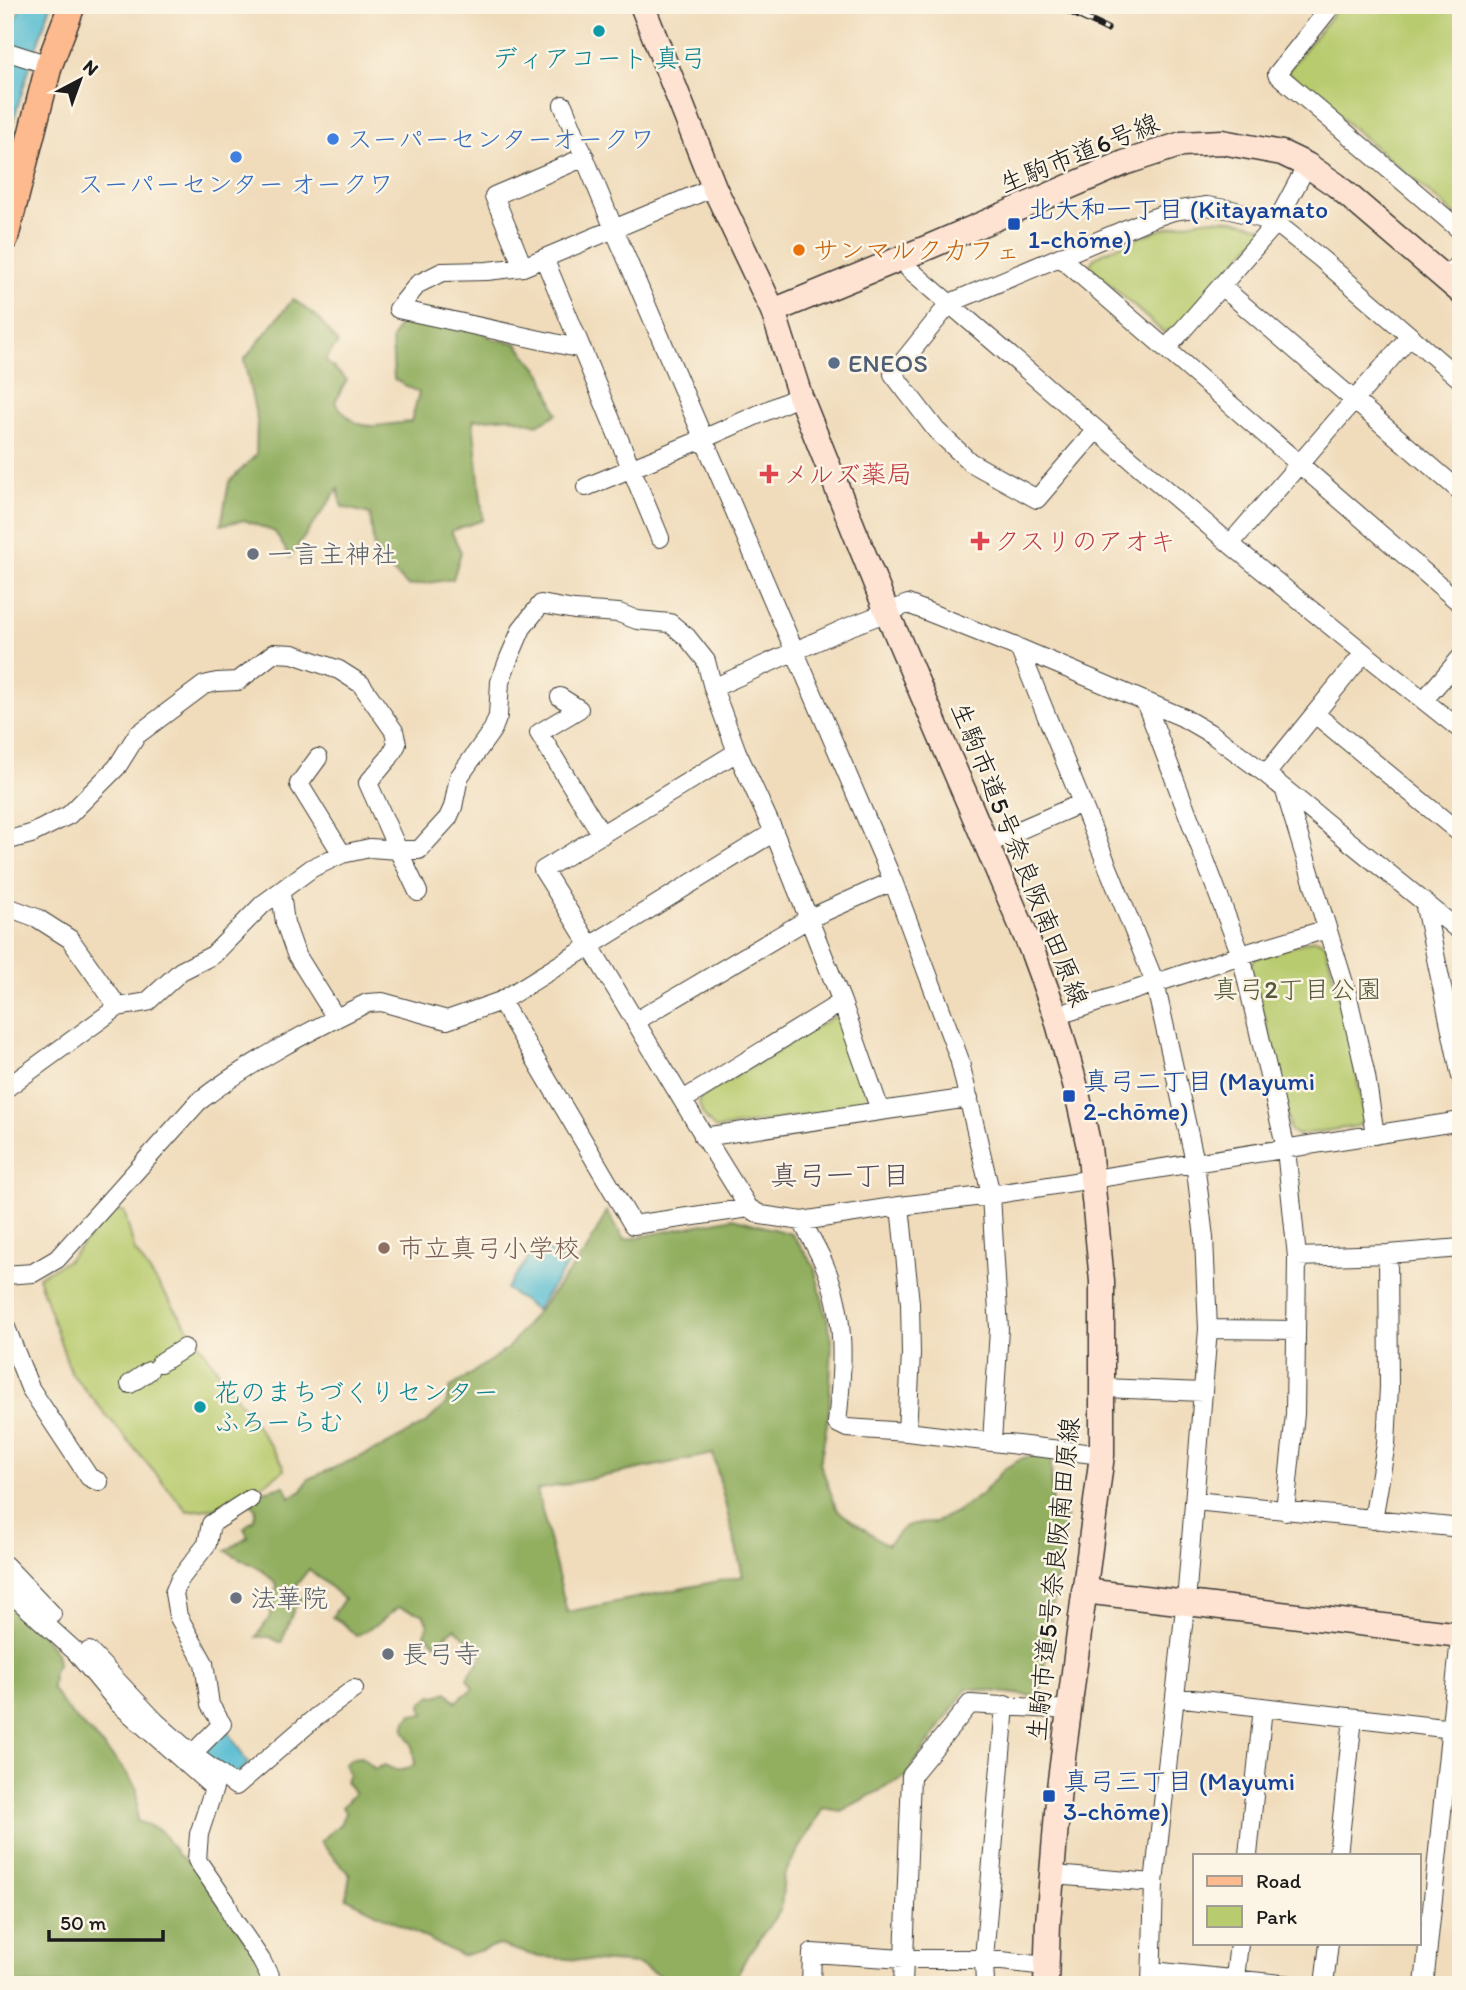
<svg xmlns="http://www.w3.org/2000/svg" width="1466" height="1990" viewBox="0 0 1466 1990" font-family="Itim,'Klee One',sans-serif">
	<style>
		.green { fill: #b8cb6e; stroke: #6a7445; stroke-width: 2 }
		.forest { fill: #92af61; stroke: #57663e; stroke-width: 2; fill-rule: evenodd }
		.water { fill: #54bcd1; stroke: #386c76; stroke-width: 2 }
		.lines { fill: none; stroke-linecap: round; stroke-linejoin: round }
		.street-casing { stroke: #3c3934; stroke-width: 20 }
		.secondary-casing { stroke: #3c3934; stroke-width: 27 }
		.primary-casing { stroke: #3c3934; stroke-width: 29 }
		.street { stroke: #fff; stroke-width: 18 }
		.secondary { stroke: #fee3d2; stroke-width: 24 }
		.primary { stroke: #fcba8e; stroke-width: 26 }
		.rail-casing { stroke: #1c1c1c; stroke-width: 7 }
		.rail { stroke: #fcf5e5; stroke-width: 4.5; stroke-dasharray: 13; stroke-linecap: butt }
		.culture-dot { fill: #0f9aa8; stroke: #fcf5e5; stroke-width: 2.5 }
		.shop-dot { fill: #3f7fe0; stroke: #fcf5e5; stroke-width: 2.5 }
		.transit-dot { fill: #1a4fb4; stroke: #fcf5e5; stroke-width: 2.5 }
		.food-dot { fill: #e8710a; stroke: #fcf5e5; stroke-width: 2.5 }
		.service-dot { fill: #5c6f8a; stroke: #fcf5e5; stroke-width: 2.5 }
		.health-dot { fill: #e0444e; stroke: #fcf5e5; stroke-width: 2.5 }
		.worship-dot { fill: #6b7280; stroke: #fcf5e5; stroke-width: 2.5 }
		.education-dot { fill: #8d6e63; stroke: #fcf5e5; stroke-width: 2.5 }
		.labels { text-anchor: middle; dominant-baseline: central; stroke-width: 5; stroke-linejoin: round; paint-order: stroke }
		.culture-label { font-size: 26px; fill: #0d838f; stroke: #fcf5e5 }
		.shop-label { font-size: 26px; fill: #366cbe; stroke: #fcf5e5; text-anchor: start }
		.street-label { font-size: 26px; fill: #1c1c1c; stroke: #fcf5e5 }
		.transit-label { font-size: 26px; fill: #164399; stroke: #fcf5e5; text-anchor: start }
		.food-label { font-size: 26px; fill: #c56008; stroke: #fcf5e5; text-anchor: start }
		.service-label { font-size: 26px; fill: #4e5e75; stroke: #fcf5e5; text-anchor: start }
		.health-label { font-size: 26px; fill: #be3a42; stroke: #fcf5e5; text-anchor: start }
		.worship-label { font-size: 26px; fill: #5b616d; stroke: #fcf5e5; text-anchor: start }
		.park-label { font-size: 26px; fill: #535939; stroke: #fcf5e5 }
		.education-label { font-size: 26px; fill: #785e54; stroke: #fcf5e5; text-anchor: start }
		.neighbourhood-label { font-size: 28px; fill: #564b59; stroke: #fcf5e5 }
	</style>
	<rect width="100%" height="100%" fill="#fcf5e5"/>
	<filter id="ink" filterUnits="userSpaceOnUse"><feTurbulence type="fractalNoise" baseFrequency=".0143" numOctaves="2"/><feDisplacementMap in="SourceGraphic" scale="14" xChannelSelector="R" yChannelSelector="G"/><feConvolveMatrix kernelMatrix="1 2 1 2 8 2 1 2 1" color-interpolation-filters="sRGB"/></filter>
	<filter id="wash" filterUnits="userSpaceOnUse"><feTurbulence type="fractalNoise" baseFrequency=".00686" numOctaves="4" result="noise"/><feDisplacementMap in="SourceGraphic" scale="28" xChannelSelector="R" yChannelSelector="G"/><feGaussianBlur stdDeviation="1.57" result="paint"/><feColorMatrix in="noise" values="0 0 0 0 0 0 0 0 0 0 0 0 0 0 0 0 0 1.4 0 .05"/><feComposite in="paint" operator="in"/></filter>
	<g filter="url(#wash)">
		<rect width="100%" height="100%" fill="#f0dcbb"/>
		<path class="green" d="M1340,5H1461V220L1287,72Z
			M1213,219L1234,220L1266,228L1178,327L1163,332L1089,266L1095,257C1134,238 1170,223 1213,219Z
			M1315,939L1325,943L1349,1038L1365,1118L1358,1126L1297,1135L1290,1130L1275,1054L1250,966L1255,958Z
			M833,1017L843,1021L869,1098L864,1106L716,1129C706,1121 699,1112 699,1099Z
			M113,1211H124L135,1251L283,1464L284,1470C256,1491 224,1511 187,1511L71,1373L38,1277L68,1260Z"/>
		<path class="forest" d="M293,299L318,318L338,343L325,360L347,380L335,402C360,437 375,424 411,422L419,393L394,379L392,340L402,317L452,311L493,339L516,343L542,374L557,414L537,425L510,417L473,420L483,520L451,531L461,552L453,579L408,586L387,566L374,548L370,514L342,507L338,489L290,557L275,532L244,520L221,525L229,482L256,455L257,420L244,360Z
			M607,1211L624,1240L733,1218L792,1234L814,1266L832,1339L829,1412L820,1463L837,1510L887,1545L904,1527L912,1524L933,1523L958,1511L982,1494L1004,1469L1023,1458L1032,1456L1051,1458L1052,1512L1066,1516L1040,1697L967,1688L905,1777L841,1811L823,1808L784,1875L781,1909L747,1956L732,1985H677L638,1964L539,1957L499,1945L462,1956L346,1898L350,1875L320,1842L340,1824L346,1813L342,1807L355,1793L345,1782L349,1774L344,1764L353,1758L361,1757L375,1769L385,1765C397,1772 404,1772 415,1764L412,1744L404,1730L406,1721L412,1714L424,1715L421,1705L431,1695L437,1696L447,1692L456,1702L473,1688L467,1678L483,1655L455,1628L436,1644L425,1634L428,1625L423,1614L398,1607L379,1623L356,1636L343,1623L332,1617L344,1599L309,1569L294,1588L303,1601L295,1607L281,1643L270,1637H256L270,1617L277,1585L262,1570L226,1551L248,1536L244,1528L254,1519L256,1509L250,1502L259,1492L284,1486L290,1497L302,1491L308,1479L380,1448L425,1424L446,1404L450,1388L507,1349L587,1250ZM713,1454L743,1576L567,1612L537,1490Z
			M5,1596L24,1611L29,1625L41,1633L56,1653L58,1663L53,1672L52,1689L69,1712L92,1734L123,1768L137,1789V1821L160,1830L178,1855L193,1865L278,1985H5Z"/>
		<path class="water" d="M21,5H51L31,63L5,147V50Z
			M539,1244L568,1264L536,1310L506,1289Z
			M227,1729L248,1764L234,1777L203,1752Z"/>
	</g>
	<g filter="url(#ink)">
		<g class="lines">
			<g class="street-casing">
				<path id="street" d="M1332,5L1277,74L1461,231
					M5,51L49,65
					M563,105L614,229L893,881L959,1058L991,1195L999,1329L992,1442
					M905,256L909,269L1230,544L1364,653L1266,774
					M1060,257L1461,604
					M544,258L660,538
					M523,267L494,196L585,157
					M1445,278L1461,261
					M1221,286L1461,492
					M582,349L398,309L418,284L442,272L487,271L523,267L714,187
					M1166,349L1276,223L1307,165
					M1096,430L1037,499L970,462L936,430L893,374L950,303L1150,219L1173,211L1207,206L1232,210L1276,223L1320,258L1461,380
					M586,487L703,439L800,396
					M1230,544L1410,336
					M1019,648L1155,983L1195,1162L1204,1238L1208,1329L1187,1590L1154,1883L1151,1985
					M1364,653L1461,730
					M713,688L846,628L908,604L1019,648L1182,717L1213,735L1266,774L1461,932
					M560,697L579,709L539,733L602,835
					M1424,700L1461,657
					M1145,701L1241,955L1286,1149L1297,1257L1295,1414L1285,1511
					M1315,714L1461,834
					M737,752L543,870C614,982 678,1097 749,1208L761,1215L802,1221L900,1206L991,1195L1461,1121
					M318,758L299,784L342,854
					M1285,791L1347,993L1366,1076L1375,1135
					M5,841L31,834L69,815L117,767L137,735L204,685L217,682L238,681L274,653L293,654L339,670L361,684L394,731L397,744L389,758L368,783L398,850H419L448,818L453,807L459,777L493,729L498,716L500,682L509,658L522,628L541,604L574,610L619,613L637,620L670,623L687,637L706,661L713,688L737,752L774,832L842,1002L880,1110
					M987,844L1082,803
					M281,893L285,923L296,954L336,1018
					M1424,902L1461,1077
					M5,906L37,918L70,939L118,1007
					M501,1001L633,1225L749,1208
					M1056,1016L1241,955L1327,929
					M636,1021L808,919L893,881
					M5,1089L118,1007L147,1002L181,971L213,955L263,904L312,868L342,854L370,848L398,850L418,892
					M683,1100L842,1002
					M703,1137L969,1098
					M900,1206L910,1303L911,1354L907,1432
					M802,1221C809,1236 818,1249 824,1264C847,1316 843,1369 837,1423L847,1428L907,1432L1102,1455
					M1297,1257L1388,1254L1461,1248
					M5,1275L33,1273L57,1259L198,1102C248,1063 309,1031 367,1003L382,1002L447,1020L501,1001L774,832
					M5,1325L30,1388L89,1477L99,1482
					M1208,1329L1296,1330
					M160,1363L184,1348
					M130,1384L149,1371
					M1103,1388L1203,1392
					M1195,1501L1461,1528
					M1373,1520L1386,1444L1389,1387L1388,1254
					M5,1565L52,1614
					M5,1588L75,1651L119,1704L214,1788L199,1834L197,1860L226,1902L233,1919L261,1960L274,1985
					M89,1651L156,1722L192,1754L236,1786L316,1717L354,1689
					M1175,1697L1461,1730
					M192,1754L222,1724L210,1705L204,1663L178,1616L174,1593L180,1579L207,1544L211,1524L250,1499
					M1248,1855L1263,1707
					M1338,1855L1353,1718
					M1053,1875L1154,1883
					M1152,1971L1291,1985
					M1235,1978L1239,1943
					M811,1985L812,1953L903,1959H984L1046,1966
					M903,1985L911,1776L970,1704L1069,1710
					M985,1985L984,1959L1005,1705
					M1324,1985L1329,1943
					M1424,1985L1461,1629"/>
			</g>
			<g class="secondary-casing">
				<path id="secondary" d="M642,5L714,187L773,311L800,396L887,612L1033,953L1056,1016L1075,1084L1089,1147L1102,1281V1455L1059,1788L1048,1923L1046,1985
					M773,311L931,246L1124,163L1182,144L1222,142L1282,153L1307,165L1336,185L1461,292
					M1084,1591L1461,1635"/>
			</g>
			<g class="primary-casing">
				<path id="primary" d="M5,238L49,65L72,5"/>
			</g>
			<use href="#street" class="street"/>
			<use href="#secondary" class="secondary"/>
			<use href="#primary" class="primary"/>
			<g class="rail-casing">
				<path id="rail" d="M1056,5L1107,29"/>
			</g>
			<use href="#rail" class="rail"/>
		</g>
	</g>
	<g class="culture-dot">
		<circle cx="599" cy="31" r="7"/>
		<circle cx="200" cy="1407" r="7"/>
	</g>
	<g class="shop-dot">
		<circle cx="333" cy="139" r="7"/>
		<circle cx="236" cy="157" r="7"/>
	</g>
	<g class="transit-dot">
		<rect x="1007" y="217" width="14" height="14" rx="3.5"/>
		<rect x="1062" y="1089" width="14" height="14" rx="3.5"/>
		<rect x="1042" y="1789" width="14" height="14" rx="3.5"/>
	</g>
	<circle class="food-dot" cx="799" cy="250" r="7"/>
	<circle class="service-dot" cx="834" cy="363" r="7"/>
	<g class="health-dot">
		<path d="M765.5 463.5h7v7h7v7h-7v7h-7v-7h-7v-7h7z"/>
		<path d="M976.5 530.5h7v7h7v7h-7v7h-7v-7h-7v-7h7z"/>
	</g>
	<g class="worship-dot">
		<circle cx="253" cy="554" r="7"/>
		<circle cx="236" cy="1598" r="7"/>
		<circle cx="388" cy="1654" r="7"/>
	</g>
	<circle class="education-dot" cx="384" cy="1248" r="7"/>
	<g class="labels">
		<g class="culture-label">
			<text x="599" y="58">ディアコート 真弓</text>
			<text x="214" y="1392" text-anchor="start">花のまちづくりセンター<tspan x="214" dy="30">ふろーらむ</tspan></text>
		</g>
		<g class="shop-label">
			<text x="347" y="139">スーパーセンターオークワ</text>
			<text x="236" y="184" text-anchor="middle">スーパーセンター オークワ</text>
		</g>
		<g class="street-label">
			<text transform="translate(1079 153) rotate(-22)">生駒市道6号線</text>
			<text transform="translate(1020 854) rotate(68)">生駒市道5号奈良阪南田原線</text>
			<text transform="translate(1053 1579) rotate(-84)">生駒市道5号奈良阪南田原線</text>
		</g>
		<g class="transit-label">
			<text x="1028" y="209">北大和一丁目 (Kitayamato<tspan x="1028" dy="30">1-chōme)</tspan></text>
			<text x="1083" y="1081">真弓二丁目 (Mayumi<tspan x="1083" dy="30">2-chōme)</tspan></text>
			<text x="1063" y="1781">真弓三丁目 (Mayumi<tspan x="1063" dy="30">3-chōme)</tspan></text>
		</g>
		<g class="food-label">
			<text x="813" y="250">サンマルクカフェ</text>
		</g>
		<g class="service-label">
			<text x="848" y="363">ENEOS</text>
		</g>
		<g class="health-label">
			<text x="783" y="474">メルズ薬局</text>
			<text x="994" y="541">クスリのアオキ</text>
		</g>
		<g class="worship-label">
			<text x="267" y="554">一言主神社</text>
			<text x="250" y="1598">法華院</text>
			<text x="402" y="1654">長弓寺</text>
		</g>
		<g class="park-label">
			<text x="1297" y="989">真弓2丁目公園</text>
		</g>
		<g class="education-label">
			<text x="398" y="1248">市立真弓小学校</text>
		</g>
		<g class="neighbourhood-label">
			<text x="840" y="1175">真弓一丁目</text>
		</g>
	</g>
	<rect width="1466" height="1990" fill="none" stroke="#fcf5e5" stroke-width="28"/>
	<rect x="1193" y="1854" width="228" height="91" fill="#fcf5e5" stroke="#a29e95" stroke-width="2"/>
	<rect x="1207" y="1876" width="35" height="10" fill="#fcba8e" stroke="#a29e95" stroke-width="2"/>
	<text x="1256" y="1888" font-size="21" fill="#1c1c1c">Road</text>
	<rect x="1207" y="1906" width="35" height="21" fill="#b8cb6e" stroke="#a29e95" stroke-width="2"/>
	<text x="1256" y="1924" font-size="21" fill="#1c1c1c">Park</text>
	<g transform="translate(80 80) rotate(41)" stroke="#fcf5e5" stroke-width="5" paint-order="stroke">
	<path d="M0-5L12 26L0 18L-12 26Z" fill="#1c1c1c"/>
	<text y="-10" font-size="19" font-weight="bold" text-anchor="middle" fill="#1c1c1c">N</text>
	</g>
	<path d="M49 1930v10h114v-10" fill="none" stroke="#1c1c1c" stroke-width="3.5"/>
	<text x="60" y="1930" font-size="21" fill="#1c1c1c" stroke="#fcf5e5" stroke-width="5" paint-order="stroke">50 m</text>
</svg>
